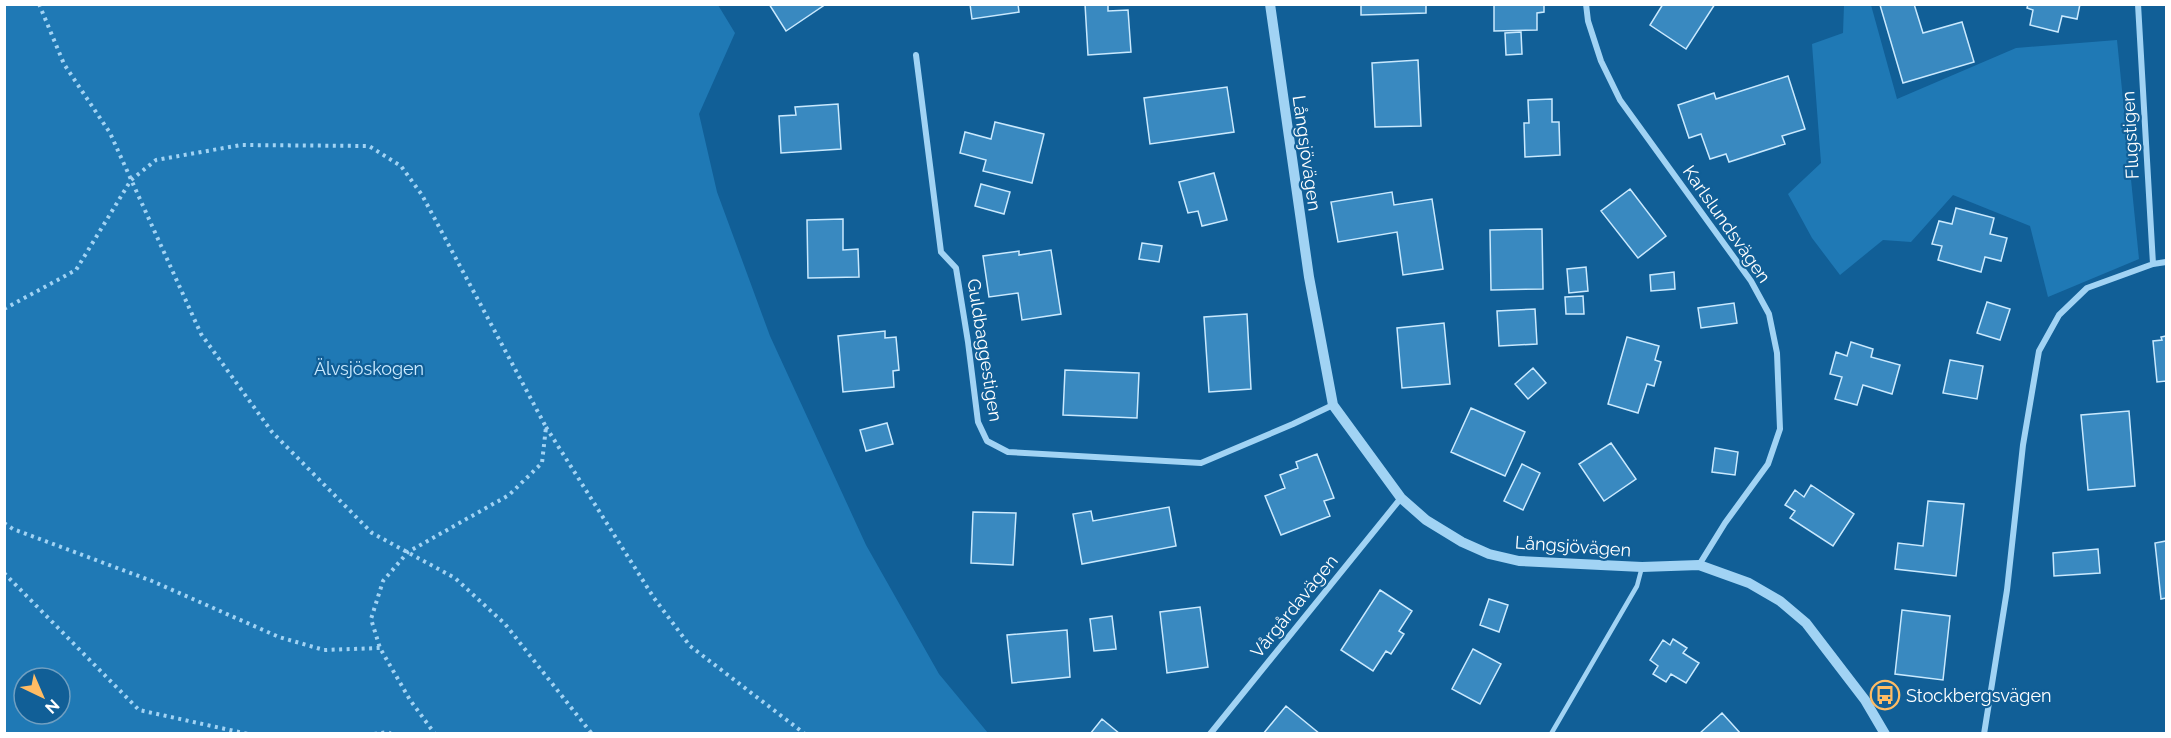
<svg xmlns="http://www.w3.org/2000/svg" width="2171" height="738" viewBox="0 0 2171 738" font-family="Raleway,sans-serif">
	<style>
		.green { fill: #1f79b5; fill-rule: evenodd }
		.building { fill: #3989c0; stroke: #c9e9fe; stroke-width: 1.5 }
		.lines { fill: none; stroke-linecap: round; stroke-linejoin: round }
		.path { stroke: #a1d3f4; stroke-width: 4; stroke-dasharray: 3 4.5; stroke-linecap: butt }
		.service { stroke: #a1d3f4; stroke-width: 4.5 }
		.minor { stroke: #a1d3f4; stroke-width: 6 }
		.tertiary { stroke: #a1d3f4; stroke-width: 10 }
		.labels { text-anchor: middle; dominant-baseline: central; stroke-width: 4.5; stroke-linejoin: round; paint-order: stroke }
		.street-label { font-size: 18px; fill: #fff; stroke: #115f97 }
		.park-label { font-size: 18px; fill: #c9e9fe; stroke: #115f97 }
		.poi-label { font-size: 18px; fill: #fff; stroke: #115f97; text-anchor: start }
	</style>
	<rect width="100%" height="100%" fill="#115f97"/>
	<path class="green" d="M4,5H718L735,33L699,114L717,192L770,336L866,545L939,674L988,733H5ZM24,678H60V714H24Z
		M1844,5H1871L1897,99L2016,48L2117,40L2139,259L2048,297L2030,226L1953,195L1911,242L1883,240L1840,275L1812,238L1788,194L1821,163L1812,44L1843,33Z"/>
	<path class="building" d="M769,4H826L786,31Z
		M970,4H1018L1019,12L972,19Z
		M1085,4H1108V11L1128,10L1131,52L1088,55Z
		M1361,4H1426V13L1361,15Z
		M1494,4H1544V12L1537,13V30L1494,31Z
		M1663,4H1715L1686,49L1650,25Z
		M1914,4L1923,33L1962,22L1974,62L1903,83L1880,5Z
		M2028,4H2080L2077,19L2062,16L2058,32L2030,25L2033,10L2027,8Z
		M1521,32L1522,54L1506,55L1505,33Z
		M1418,60L1421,126L1375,127L1372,63Z
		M1788,76L1805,129L1782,136L1785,144L1729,162L1726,154L1710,159L1701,134L1689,138L1678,105L1714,93L1716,99Z
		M1227,87L1234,132L1150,144L1144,98Z
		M1552,99V122H1559L1560,155L1525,157L1524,123H1529L1528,100Z
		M838,104L841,149L781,153L779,116L796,115L795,107Z
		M995,122L1044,134L1032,183L983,171L986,160L960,153L965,132L991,139Z
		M1214,173L1227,220L1202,226L1198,211L1188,213L1179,182Z
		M981,184L1010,192L1004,214L975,206Z
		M1630,189L1666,236L1638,258L1601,211Z
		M1392,192L1394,205L1432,199L1443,269L1403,275L1397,232L1338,242L1331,202Z
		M1956,208L1994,218L1990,234L2007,238L2001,261L1985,257L1981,272L1938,260L1942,246L1932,244L1939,221L1952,224Z
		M843,219V250L858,249L859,277L808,278L807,220Z
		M1542,229L1543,289L1491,290L1490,230Z
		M1142,243L1162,246L1159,262L1139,259Z
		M1051,250L1061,314L1022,320L1018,293L989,297L983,256L1019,251V255Z
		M1586,267L1588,291L1569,293L1567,269Z
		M1674,272L1675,289L1651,291L1650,275Z
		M1583,296L1584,314H1566L1565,297Z
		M1987,302L2010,309L2000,340L1977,333Z
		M1734,303L1737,323L1701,328L1698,308Z
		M1535,309L1537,344L1499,346L1497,311Z
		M1247,314L1251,389L1209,392L1204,317Z
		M1444,323L1450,384L1402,388L1397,328Z
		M885,331V338L896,337L899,370L893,371L894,387L843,392L838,336Z
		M2166,336V386V381L2157,382L2153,341L2162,340L2161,337Z
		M1627,337L1659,346L1655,360L1661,362L1654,386L1647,384L1638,413L1608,404Z
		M1851,342L1873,349L1871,357L1900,365L1892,394L1863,385L1857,405L1835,399L1842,377L1830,374L1836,352L1847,356Z
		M1950,360L1983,366L1977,399L1943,393Z
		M1533,368L1546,383L1528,399L1515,384Z
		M1065,370L1139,373L1137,418L1063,415Z
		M1471,408L1525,432L1505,476L1451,452Z
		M2129,411L2135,486L2088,490L2081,415Z
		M887,423L893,444L866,451L860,430Z
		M1611,443L1636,479L1604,501L1579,464Z
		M1715,448L1738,452L1735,475L1712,472Z
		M1317,454L1334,498L1324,501L1330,516L1281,535L1265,496L1285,488L1280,475L1298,468L1296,462Z
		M1522,464L1540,473L1523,510L1504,501Z
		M1811,485L1854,514L1833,546L1790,518L1795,511L1785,505L1795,490L1804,497Z
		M1928,501L1964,504L1956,576L1895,569L1898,543L1923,546Z
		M1169,507L1176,546L1082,564L1073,514L1091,511L1093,521Z
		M973,512L1016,513L1013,565L971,563Z
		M2166,541V598L2161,599L2155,543Z
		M2098,549L2100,573L2054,576L2053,553Z
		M1380,590L1412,611L1399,631L1404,634L1391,654L1386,651L1373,671L1341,650Z
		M1489,599L1508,605L1499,632L1480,625Z
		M1200,607L1208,667L1167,673L1160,612Z
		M1902,610L1950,616L1943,680L1895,674Z
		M1112,616L1116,649L1094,651L1090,619Z
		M1067,630L1070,677L1012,683L1007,635Z
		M1673,639L1687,648L1683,653L1699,663L1686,683L1671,674L1666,682L1653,674L1658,666L1650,660L1663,640L1670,645Z
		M1473,649L1501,664L1480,704L1452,689Z
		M1286,706L1320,734H1263Z
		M1722,713L1741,734H1699Z
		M1102,719L1120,734H1090Z"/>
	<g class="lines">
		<path class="path" d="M39,4L64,64L110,133L201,334L272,432L372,533L455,578L505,624L592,734
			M4,309L76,270L131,180L156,160L241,145L369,146L401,166L422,195L546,427L542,463L509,495L408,552L383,581L371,619L380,648L410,700L435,734
			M546,427L654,598L690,646L805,734
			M4,523L13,529L152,581L279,637L324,650L380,648
			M4,573L139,710L248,734
			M374,734L388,732L391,734"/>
		<path class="service" d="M1551,734L1637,586L1642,567"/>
		<path class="minor" d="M1586,4L1588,21L1601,61L1620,100L1751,281L1769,314L1777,353L1780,429L1768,464L1725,523L1699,565
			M2138,4L2153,264
			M916,55L941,252L956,268L968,342L978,422L987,441L1008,452L1201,463L1293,424L1333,405
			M1210,734L1401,498
			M1984,734L2007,590L2023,445L2039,351L2059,315L2087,288L2153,264L2166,262"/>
		<path class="tertiary" d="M1270,4L1309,277L1333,405L1401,498L1426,520L1462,542L1489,554L1519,561L1642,567L1699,565L1749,583L1780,601L1806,623L1865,700L1885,734"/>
	</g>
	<defs>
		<g id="bus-ring" transform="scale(1.5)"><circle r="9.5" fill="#115f97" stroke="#ffbc64" stroke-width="1.5"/><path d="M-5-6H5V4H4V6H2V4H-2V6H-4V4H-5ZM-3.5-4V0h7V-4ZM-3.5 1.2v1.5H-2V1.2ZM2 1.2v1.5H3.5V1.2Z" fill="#ffbc64"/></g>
	</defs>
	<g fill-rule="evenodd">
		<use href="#bus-ring" x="1885" y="695"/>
	</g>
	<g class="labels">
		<g class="street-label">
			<text transform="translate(2130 135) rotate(-93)">Flugstigen</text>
			<text transform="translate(1307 153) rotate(82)">Långsjövägen</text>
			<text transform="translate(1727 224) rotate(55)">Karlslundsvägen</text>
			<text transform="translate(985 350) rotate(81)">Guldbaggestigen</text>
			<text transform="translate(1573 546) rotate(4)">Långsjövägen</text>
			<text transform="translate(1294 606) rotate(-51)">Vårgårdavägen</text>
		</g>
		<g class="park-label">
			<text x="369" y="368">Älvsjöskogen</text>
		</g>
		<g class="poi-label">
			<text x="1906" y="695">Stockbergsvägen</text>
		</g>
	</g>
	<rect width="2171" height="738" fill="none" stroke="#ffffff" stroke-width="12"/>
	<g transform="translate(42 696) rotate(136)"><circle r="28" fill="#115f97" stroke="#709fc1" stroke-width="1.5"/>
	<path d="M0-4.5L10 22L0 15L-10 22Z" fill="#ffbc64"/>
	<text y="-9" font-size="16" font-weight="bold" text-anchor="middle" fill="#ffffff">N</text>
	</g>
</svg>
